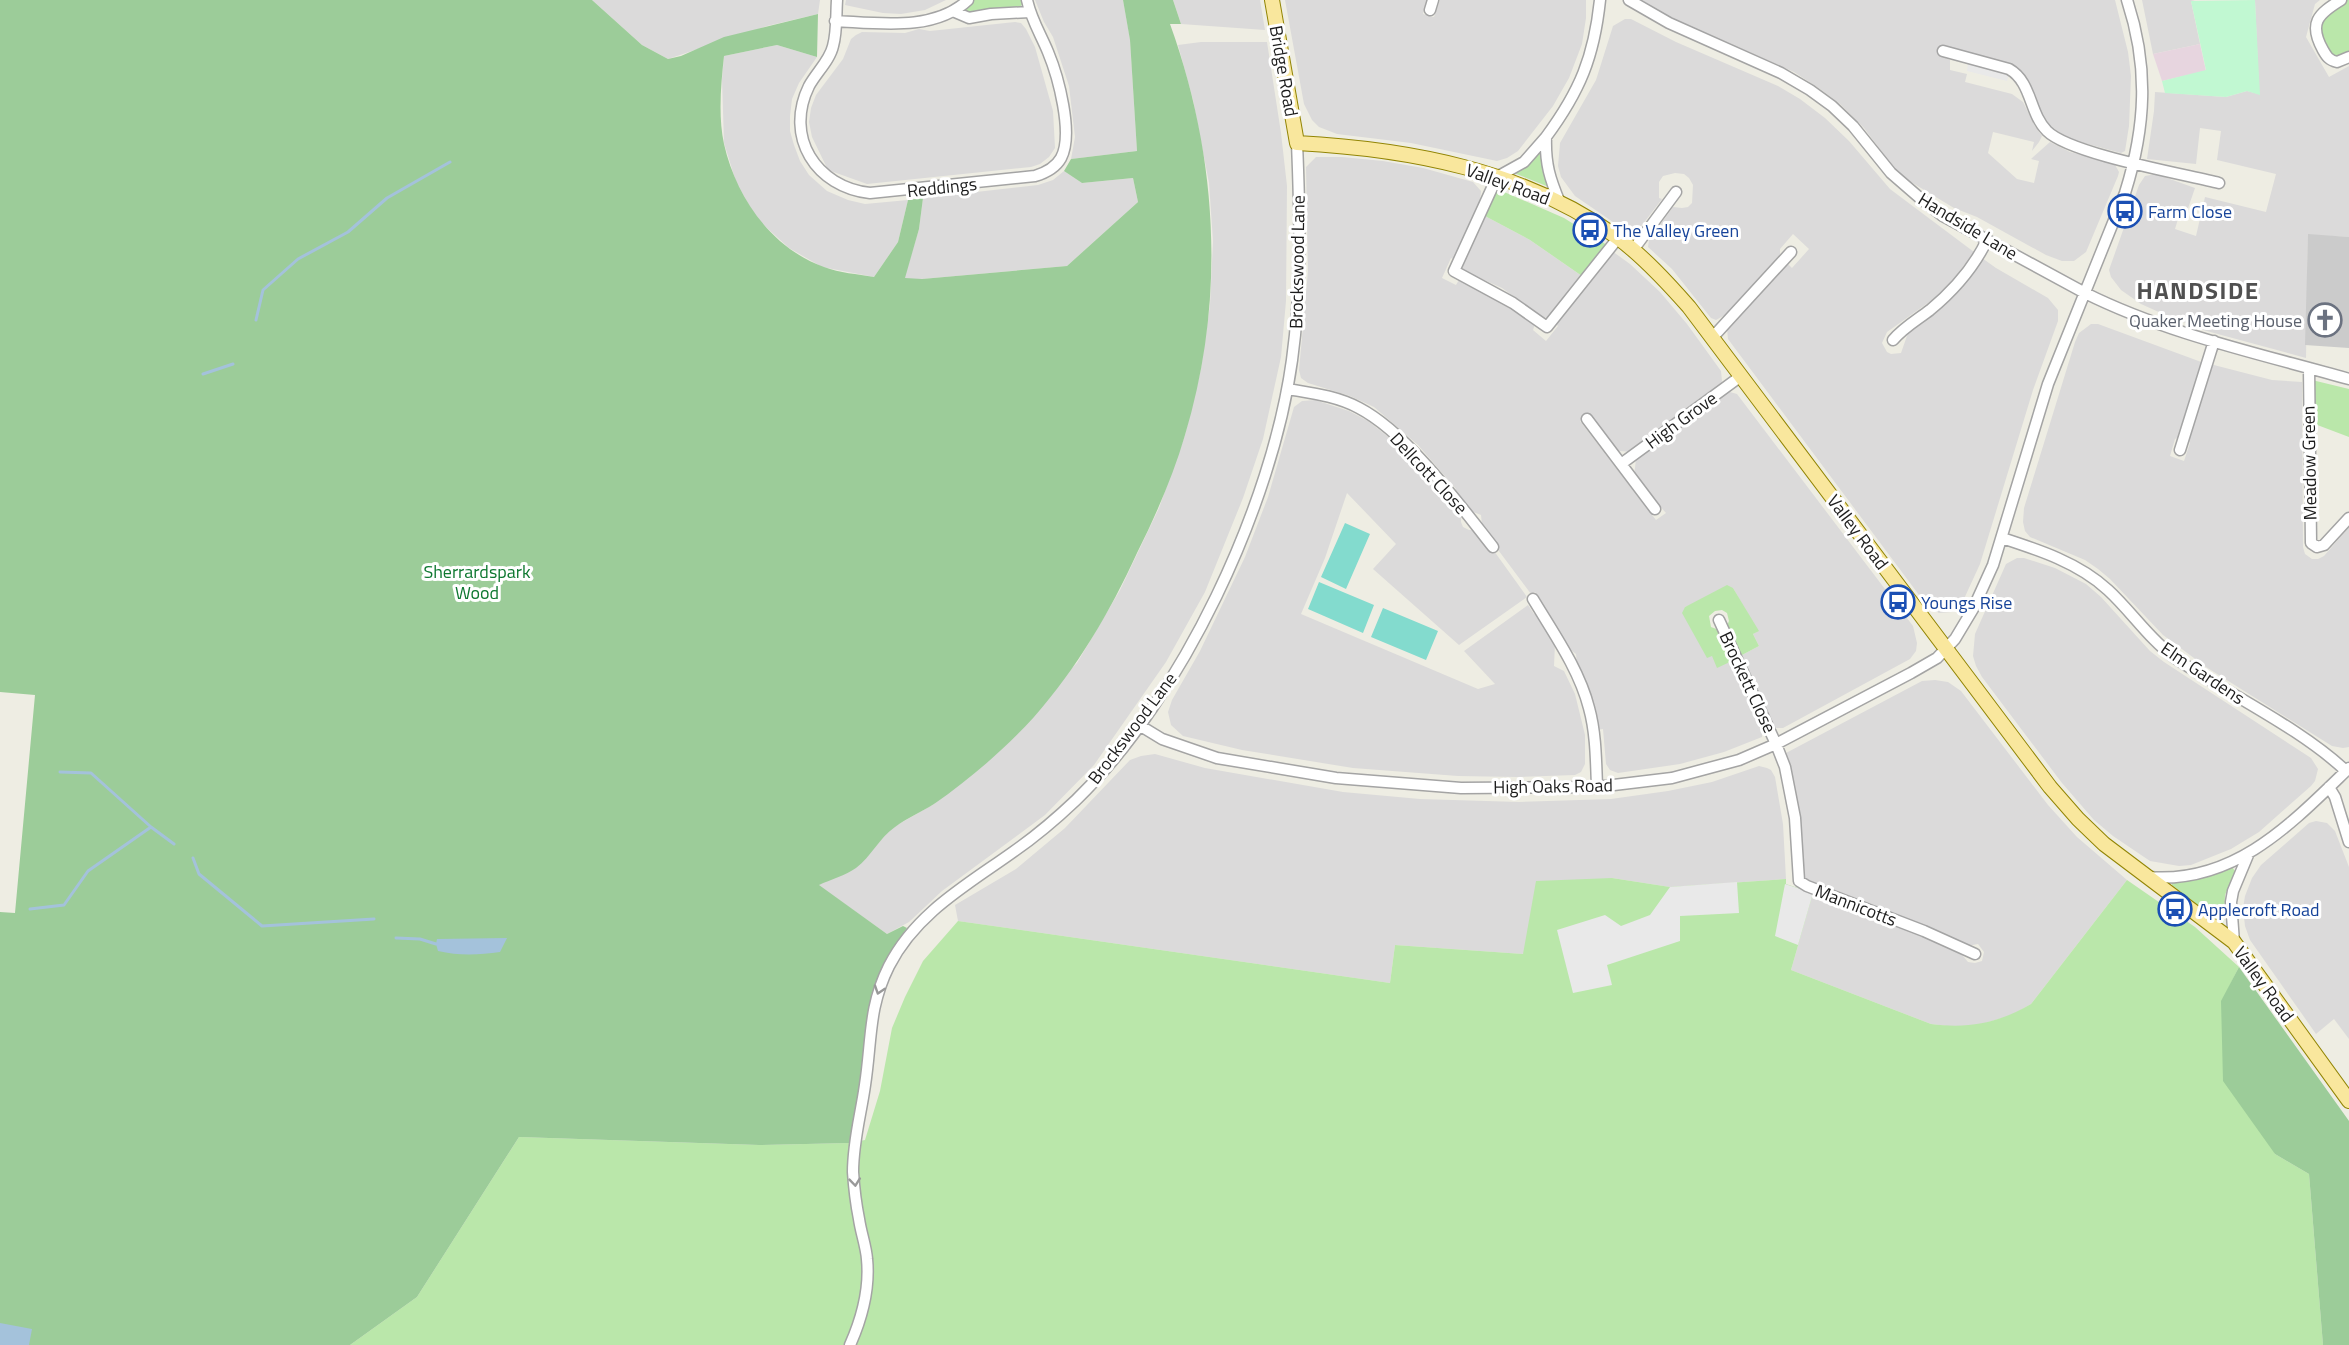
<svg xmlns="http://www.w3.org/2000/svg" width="2349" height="1345" viewBox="0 0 2349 1345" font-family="'Titillium Web',sans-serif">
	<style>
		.residential { fill: #dbdada }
		.industrial { fill: #e7d5df }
		.religious { fill: #cbcbcb }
		.grass { fill: #bae7aa }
		.forest { fill: #9ccc99 }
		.park { fill: #c1f8d2 }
		.pitch { fill: #83dbce }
		.parking { fill: #e9e9e9 }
		.water { fill: #a4c2db }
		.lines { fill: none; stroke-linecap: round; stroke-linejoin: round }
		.stream { stroke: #a4c2db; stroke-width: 3 }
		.minor-casing { stroke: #a4a4a4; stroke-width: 13 }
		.major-casing { stroke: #928504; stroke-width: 16 }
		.minor { stroke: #fff; stroke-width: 10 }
		.major { stroke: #f9e79d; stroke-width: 14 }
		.oneway { stroke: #999 }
		.labels { text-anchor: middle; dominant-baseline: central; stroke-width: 6; stroke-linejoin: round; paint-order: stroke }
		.street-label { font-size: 18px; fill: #1d1d1d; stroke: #fff }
		.transit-label { font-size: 18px; fill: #164399; stroke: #fff; text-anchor: start }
		.worship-label { font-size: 18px; fill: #5b616d; stroke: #fff; text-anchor: end }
		.park-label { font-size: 18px; fill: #0e7830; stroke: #fff }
		.district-label { font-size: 24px; font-weight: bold; letter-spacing: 1.5px; fill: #505050; stroke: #fff }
	</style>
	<rect width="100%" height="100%" fill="#eeede3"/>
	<path class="residential" d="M592,0H820L818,14L767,26L668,59L642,45Z
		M846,0H946L925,10L901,14L883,13L845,5Z
		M1035,0H1123L1130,39L1137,151L1071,159L1075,137L1069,86L1053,37L1044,22Z
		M1173,0H1260L1265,30L1181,24Z
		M1285,0H1427L1423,14L1434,17L1440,0H1586V18L1582,44L1569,78L1553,106L1518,151L1507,158L1497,161L1411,143L1337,134L1319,127L1312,120L1304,104Z
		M1638,0H2115L2128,52L2131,76L2129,126L2125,151L2121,153L2069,139L2049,125L2041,115L2025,77L2011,64L1944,46L1941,56L1950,60V70L1967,74L1965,82L2012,94L2023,102L2035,126L2042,136L2039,142L2032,151L2034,142L1993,132L1988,153L2017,179L2034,183L2039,161L2031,159L2050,142L2070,152L2114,163L2119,172L2118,176L2086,252L2074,261H2062L2046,255L1977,217L1954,208L1906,179L1893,167L1864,128L1840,104L1820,89L1794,72L1672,18Z
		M2142,0H2195L2191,1L2200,44L2153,54Z
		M2255,0H2320L2315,4L2306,37L2329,77L2349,66V237L2308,235L2306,358L2203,330L2161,313L2141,304L2121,290L2111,277L2109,270L2139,185L2145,176L2156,174L2195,188L2184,220L2178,219L2175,229L2196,236L2205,197L2266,212L2276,174L2217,160L2221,131L2200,128L2196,164L2147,159L2154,111L2155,92L2226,97L2247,91L2259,94Z
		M1625,19H1631L1676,42L1778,86L1800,99L1825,118L1849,141L1890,189L1974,252L1949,285L1932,300L1887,332L1882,343L1887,352L1891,354L1901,353L1908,333L1936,313L1967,280L1982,258L1996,268L2048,298L2058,310V321L2033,390L1980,564L1963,601L1952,612L1939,613L1928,607L1728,339L1727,329L1787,263L1792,268L1809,249L1793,234L1780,249V255L1725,315L1716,320L1711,318L1672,269L1648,247L1649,240L1673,207L1682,208L1688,207L1692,203L1693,185L1689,178L1684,174L1675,173L1663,176L1659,182V198L1662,199L1636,233H1629L1575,196L1561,177L1558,166L1560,143L1596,80L1613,26Z
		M1015,22L1021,23L1026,29L1035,47L1053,111L1055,148L1049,157L1040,164L1031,167L867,184L828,170L812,137L809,122L811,108L816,95L843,59L851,39L856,35L862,32L905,33L919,29L930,31Z
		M1201,42H1267L1281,133L1287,186L1286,301L1281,357L1263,439L1243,498L1205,592L1166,662L1094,765L1045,815L942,891L909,922L887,934L818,885L855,868L892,828L934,804L1077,663L1120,590L1159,508L1185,435L1201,369L1210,305L1213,241L1209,183L1193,100L1178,45Z
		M777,45L817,57L799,83L792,99L790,116V131L794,145L800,161L809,175L827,191L848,200L865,204L908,200L898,242L874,277L822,267L789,248L757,219L736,182L724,143L722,79L724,56Z
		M1316,157H1342L1383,161L1423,168L1473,182L1481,191L1480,200L1455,260L1451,258L1442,278L1456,285L1460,278L1489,292L1535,324L1533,330L1546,341L1558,326L1554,322L1612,251L1630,264L1660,292L1687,324L1721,371L1722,381L1721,384L1633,452L1619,451L1589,414L1580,421L1656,520L1666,513L1634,477L1636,459L1727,393L1730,392L1737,394L1913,626L1917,643L1916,651L1910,659L1783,728H1777L1774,727L1742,655L1759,646L1753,634L1758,631L1733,588L1685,607L1712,656L1732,661L1762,730V737L1724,752L1680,764L1618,773L1610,770L1606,764L1603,729L1597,730L1577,663L1576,654L1568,648L1543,611L1544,606L1535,592L1531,594L1490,539L1482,525L1481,515L1468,510L1453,492L1456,489L1418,445L1374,407L1350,396L1308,383L1301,378L1299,370L1308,271L1306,167Z
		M1064,171L1082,183L1133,178L1138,202L1067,266L922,279H904L919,229L923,198L1038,185L1053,180Z
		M1485,216L1530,240L1582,276L1550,317L1544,318L1502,288L1464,271L1462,266Z
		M2091,324H2098L2204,363L2180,437L2175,439L2170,456L2184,461L2190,443L2187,437L2210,364L2272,380L2302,382L2303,547L2305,554L2312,559H2318L2324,556L2349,527V747L2343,748L2332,746L2206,667L2163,635L2110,579L2098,569L2085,560L2030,537L2025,531L2023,522L2024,508L2075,342L2079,333Z
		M1315,400L1349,411L1368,421L1391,439L1446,500L1450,498L1461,512V522L1463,527L1469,530H1474L1494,551L1527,597L1459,645L1373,569L1396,544L1347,493L1325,558L1301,614L1478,689L1495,684L1464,651L1528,605L1534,614L1538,615L1555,643L1554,666L1564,671L1575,694L1585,735V764L1581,772L1575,775L1517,777L1458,776L1353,768L1242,750L1183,736L1171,725L1168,712L1172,700L1200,651L1245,557L1268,497L1294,407L1302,401Z
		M2017,558H2024L2055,568L2086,584L2101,597L2150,651L2164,662L2311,758L2318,769L2315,781L2311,786L2259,832L2231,849L2191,865L2179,866L2150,861L2113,836L2094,820L2062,783L1982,677L1976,666L1973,656L1975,634L2006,564Z
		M1935,680L1948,682L1961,691L2048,805L2077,837L2127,880L2031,1004L2012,1015L1979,1025L1954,1027L1931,1024L1791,970L1813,893L1958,950L1968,962L1975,963L1982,961L1984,952L1978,944L1967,946L1807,882L1803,875L1800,825L1795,789L1786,753L1922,681Z
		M1155,754L1205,768L1343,792L1420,799L1519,802L1611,799L1668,791L1712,782L1759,766L1767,768L1771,770L1775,777L1783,824L1786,879L1670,887L1612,878L1523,954L1395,945L1390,983L958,921L955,905L1016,869L1065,828L1130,760L1141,756Z
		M2316,821L2327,823L2335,831L2349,867V1039L2334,1019L2316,1034L2250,940L2245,926L2243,908L2245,896L2252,878L2261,865L2309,823Z"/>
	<path class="industrial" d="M2200,44L2206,71L2162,81L2153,54Z"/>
	<path class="religious" d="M2308,234L2349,237V348L2305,345Z"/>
	<path class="grass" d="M972,0H1023V2L1020,8L967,12L965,8Z
		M2347,0H2349V53L2338,58L2330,55C2313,23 2318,18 2347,0Z
		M1539,153L1542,155V169L1549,187L1514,173Z
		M1495,188L1564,218L1607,245L1582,276L1530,240L1485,216Z
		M2312,380L2349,389V437L2312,423Z
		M1727,585L1733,588L1759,631L1753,634L1759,646L1742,655L1738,653L1726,628L1729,621L1727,613L1722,610L1715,611L1709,616L1711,627L1719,630L1732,661L1717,668L1712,656L1707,658L1682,613L1685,607Z
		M2232,867L2235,871L2225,895L2224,922L2221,923L2172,885V882C2194,882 2212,876 2232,867Z
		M1612,878L1670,887L1786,879V884L1813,893L1791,970L1931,1024C1969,1029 1998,1023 2031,1004L2127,880L2195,927L2239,967L2222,1001L2275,1154L2309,1174L2323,1345H350L417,1297L519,1137L759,1145L850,1143L865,1140L880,1091L892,1028L905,997L923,961L958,921L1390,983L1395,945L1523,954L1536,881Z"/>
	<path class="forest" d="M0,0H592L642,45L668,59L681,56L724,37L818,14L817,57L777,45L724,56C721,84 718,116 724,144C736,197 771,248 824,267C840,273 857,274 874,277L898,242L908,200L923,198L919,229L905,278L922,279L1067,266L1138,202L1133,178L1082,183L1064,171L1071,159L1137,151L1130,40L1123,0H1173L1181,24H1170C1218,157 1226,299 1185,435C1173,476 1156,515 1137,553C1110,612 1077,668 1034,717C1005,749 970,779 934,804C921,812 907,818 895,827C879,838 871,857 856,868C846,875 830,880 819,885L887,934L903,926L907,928L887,958L872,993L865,1032L862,1083L850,1143L759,1145L519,1137L417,1297L350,1345H0V912L15,913L35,695L0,692Z
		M2239,967L2349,1121V1345H2323L2309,1174L2275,1154L2223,1081L2221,1001Z"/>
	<path class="park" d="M2255,0L2260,95L2247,91L2226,97L2165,93L2162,81L2206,70L2191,1Z"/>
	<path class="pitch" d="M1345,523L1370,534L1346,589L1321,577Z
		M1319,582L1374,605L1363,633L1308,609Z
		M1383,608L1438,631L1426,660L1371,637Z"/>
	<path class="parking" d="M1968,64L2009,74L2007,81L1967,71Z
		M1737,882L1739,913L1680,916V941L1607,965L1612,985L1573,993L1557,930L1605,915L1621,926L1650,915L1670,887Z
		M1785,884L1813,893L1798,945L1775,936Z"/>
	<path class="water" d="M507,938L500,952C479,955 459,956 438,951L436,944L437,939Z
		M0,1323L32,1329L29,1345H0Z"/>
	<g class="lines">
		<path class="stream" d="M256,320L263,290L298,259L348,232L387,198L450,162
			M203,374L233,364
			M60,772L91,773L151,827L174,844
			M193,858L199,874L262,926L374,919
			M30,909L64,905L88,871L151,827
			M396,938L420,939L436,944"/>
		<g class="minor-casing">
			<path id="minor" d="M837,0C836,15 837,32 833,46C830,60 816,73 809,86C784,137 816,187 870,193L1035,176C1045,173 1056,167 1061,158C1074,134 1058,76 1048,52C1041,35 1031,19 1027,0
				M1629,0L1669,23L1781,73L1810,90L1832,106L1853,126L1891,173L1921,199L1943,216L2085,293C2167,334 2261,354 2349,379
				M2341,0C2318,14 2308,23 2323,50C2327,57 2329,60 2337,62L2349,57
				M1430,10L1433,0
				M955,12L969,18L991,14L1030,12
				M835,21C878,23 934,32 968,0
				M1943,51L2009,69C2032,82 2029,113 2047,131C2070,154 2183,174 2219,183
				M1546,137C1580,91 1594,57 1600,0
				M1560,203C1550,179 1545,164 1546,137L1524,162L1497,177L1454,271L1513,303L1547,327L1618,238
				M1633,250L1676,192
				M1712,338L1791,252
				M1893,340C1904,327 1917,320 1930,310C1953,291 1974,267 1987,240
				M2309,368L2311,543L2317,547L2324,545L2349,518
				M1288,389C1311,393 1337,396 1359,408C1407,433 1459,504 1493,547
				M1587,419L1655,509
				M2180,450L2214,341
				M1621,464L1741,376
				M2002,538C2039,550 2079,563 2108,590C2131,611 2149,639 2175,658C2229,695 2299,727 2346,771
				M1533,599C1554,634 1579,669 1589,708C1596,733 1596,761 1597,787
				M1719,620L1776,744L1785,767L1795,818L1799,881L1807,886L1924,931L1975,954
				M1139,725L1162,739L1217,758L1336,778L1461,788L1597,787L1672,778L1739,760L1776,744L1911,673L1937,658L1955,639L1973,609L1993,565L2048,384L2125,193C2146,126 2149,67 2127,0
				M2329,787L2335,797L2349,842
				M2149,877C2235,884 2292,823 2349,768
				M2234,942L2231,902L2233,891L2248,855
				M850,1345C862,1318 870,1289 867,1259C866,1246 861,1233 859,1219C856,1204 854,1187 853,1172C853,1141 861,1114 865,1085C872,1040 868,1008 889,966C916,913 967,885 1013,852C1036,836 1056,819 1076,800C1182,698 1272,506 1292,360C1302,288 1300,216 1297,143"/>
		</g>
		<g class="major-casing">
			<path id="major" d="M1272,0L1297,143C1409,149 1524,170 1617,237C1644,257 1667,282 1689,307L2050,787L2078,819L2104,844L2234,942L2349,1101"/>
		</g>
		<use href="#minor" class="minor"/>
		<use href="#major" class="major"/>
	</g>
	<defs><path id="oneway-chevron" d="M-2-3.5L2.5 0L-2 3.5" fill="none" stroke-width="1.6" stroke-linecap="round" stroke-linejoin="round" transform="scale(1.5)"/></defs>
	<g class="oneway">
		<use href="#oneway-chevron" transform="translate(879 990) rotate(108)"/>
		<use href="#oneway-chevron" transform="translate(855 1182) rotate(84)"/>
	</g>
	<defs>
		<g id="bus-ring" transform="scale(1.725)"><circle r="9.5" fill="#fff" stroke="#1a4fb4" stroke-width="1.5"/><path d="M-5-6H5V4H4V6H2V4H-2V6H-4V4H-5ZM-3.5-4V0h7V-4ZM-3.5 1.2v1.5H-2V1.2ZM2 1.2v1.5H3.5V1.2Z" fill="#1a4fb4"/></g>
		<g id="church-ring" transform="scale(1.725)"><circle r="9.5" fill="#fff" stroke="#6b7280" stroke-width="1.5"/><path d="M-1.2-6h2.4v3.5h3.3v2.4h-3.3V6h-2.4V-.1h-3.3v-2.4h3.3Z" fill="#6b7280"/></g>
	</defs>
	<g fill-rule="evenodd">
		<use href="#bus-ring" x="2125" y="211"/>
		<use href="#bus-ring" x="1590" y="230"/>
		<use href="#church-ring" x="2325" y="320"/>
		<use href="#bus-ring" x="1898" y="602"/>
		<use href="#bus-ring" x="2175" y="909"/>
	</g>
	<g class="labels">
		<g class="street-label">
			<text transform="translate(1284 71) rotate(80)">Bridge Road</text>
			<text transform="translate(1508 184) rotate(20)">Valley Road</text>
			<text transform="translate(942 187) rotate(-6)">Reddings</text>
			<text transform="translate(1968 226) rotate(31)">Handside Lane</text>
			<text transform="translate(1297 262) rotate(-89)">Brockswood Lane</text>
			<text transform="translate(1681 420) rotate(-36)">High Grove</text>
			<text transform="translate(2309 463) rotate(-91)">Meadow Green</text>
			<text transform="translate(1429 473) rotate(47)">Dellcott Close</text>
			<text transform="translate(1858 532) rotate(53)">Valley Road</text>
			<text transform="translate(2203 673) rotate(34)">Elm Gardens</text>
			<text transform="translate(1748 682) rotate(65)">Brockett Close</text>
			<text transform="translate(1132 728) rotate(-53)">Brockswood Lane</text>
			<text transform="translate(1553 786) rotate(-1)">High Oaks Road</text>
			<text transform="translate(1856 905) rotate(21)">Mannicotts</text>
			<text transform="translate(2264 984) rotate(54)">Valley Road</text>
		</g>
		<g class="transit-label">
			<text x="2148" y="211">Farm Close</text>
			<text x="1613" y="230">The Valley Green</text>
			<text x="1921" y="602">Youngs Rise</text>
			<text x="2198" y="909">Applecroft Road</text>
		</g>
		<g class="worship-label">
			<text x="2302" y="320">Quaker Meeting House</text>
		</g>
		<g class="park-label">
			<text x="477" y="571">Sherrardspark<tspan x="477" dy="21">Wood</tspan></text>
		</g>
		<g class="district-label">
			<text x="2198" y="290">HANDSIDE</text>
		</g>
	</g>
</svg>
